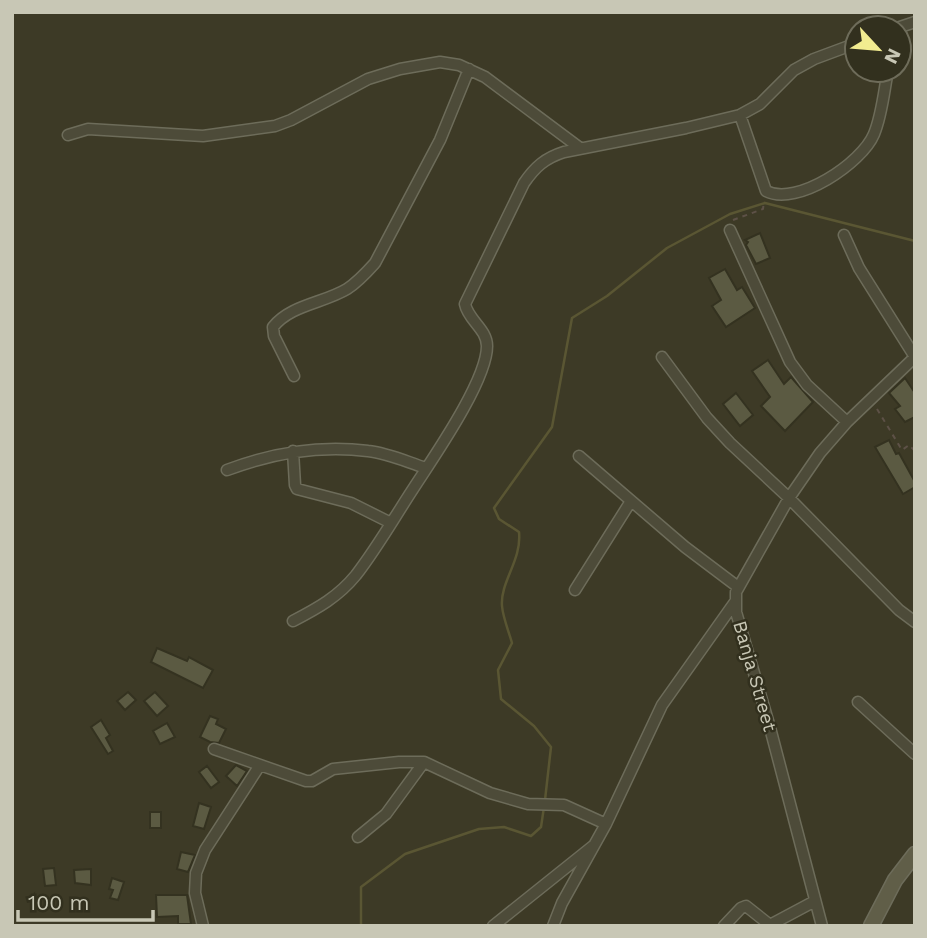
<svg xmlns="http://www.w3.org/2000/svg" width="927" height="938" viewBox="0 0 927 938" font-family="'Work Sans',sans-serif">
	<style>
		.lines { fill: none; stroke-linecap: round; stroke-linejoin: round }
		.stream { stroke: #5a5633; stroke-width: 2.5 }
		.building { fill: #5b5a42; stroke: #343220; stroke-width: 2 }
		.street-casing { stroke: #6d6c5a; stroke-width: 13 }
		.secondary-casing { stroke: #6d6c5a; stroke-width: 17 }
		.path { stroke: #5d5147; stroke-width: 2; stroke-dasharray: 5 5; stroke-linecap: butt }
		.street { stroke: #4d4b39; stroke-width: 10 }
		.secondary { stroke: #605e48; stroke-width: 14 }
		.labels { text-anchor: middle; dominant-baseline: central; stroke-width: 5; stroke-linejoin: round; paint-order: stroke }
		.street-label { font-size: 19px; fill: #c8c7b5; stroke: #32301e }
	</style>
	<rect width="100%" height="100%" fill="#3d3a26"/>
	<g class="lines">
		<path class="stream" d="M545,800L551,747L534,726L501,699L498,670L512,643C509,632 503,618 502,606C500,582 522,560 519,532L499,519L494,508L552,427L572,318L607,296L667,248L730,214L765,203L915,241
			M361,926V887L405,854L479,829L504,827L531,836L541,827L544,807"/>
	</g>
	<path class="building" d="M760,233L770,258L756,264L746,245L748,242L745,240Z
		M725,269L737,290L742,287L755,308L726,327L712,306L721,300L709,278Z
		M768,360L784,384L791,377L813,402L785,431L761,406L770,397L752,371Z
		M905,378L915,393V417L905,422L895,409L900,406L889,393Z
		M736,393L753,415L740,426L723,404Z
		M889,440L896,454L899,453L915,482V487L903,494L875,447Z
		M157,648L187,661L189,657L213,670L203,688L151,662Z
		M128,692L136,700L125,710L117,701Z
		M155,692L168,706L157,716L144,701Z
		M210,716L218,719L216,724L226,729L219,743L210,742L200,737Z
		M101,720L110,735L106,738L113,751L108,754L91,727Z
		M167,723L175,737L160,744L153,731Z
		M236,765L247,771L237,786L226,776Z
		M207,766L219,782L211,788L199,772Z
		M199,803L211,807L204,829L193,826Z
		M150,812H161V828H150Z
		M181,852L195,855L188,872L177,869Z
		M54,868L56,885L45,886L43,869Z
		M91,869V885L75,883L74,870Z
		M112,878L124,882L118,900L110,898L113,890L109,889Z
		M156,895H187L191,924H178V916L157,917Z"/>
	<g class="lines">
		<g class="street-casing">
			<path id="street" d="M897,28L915,22
				M740,115L766,191C797,207 862,163 874,134C882,115 884,91 888,70
				M68,135L88,129L203,136L275,126L291,120L368,79L400,69L440,62L459,65L485,77L580,148
				M730,230L790,362L807,385L847,422
				M844,235L859,268L915,357
				M662,357L707,418L730,443L789,498L899,610L915,622
				M294,376L274,336L273,327C290,305 324,303 347,289C358,282 366,273 375,263L440,140L469,69
				M293,451L295,485L297,489L351,503L391,523
				M579,456L685,547L738,587
				M227,470C272,453 319,445 368,451C388,453 407,462 426,468
				M575,590L631,501
				M293,621C318,608 338,597 356,575C377,548 394,518 413,489C433,458 487,381 487,346C487,329 468,320 465,304L524,183C535,167 545,158 564,152L686,128L740,115L760,104L794,70L814,59L857,43
				M858,702L915,754
				M214,749L306,781H312L333,769L399,762H424L490,793L528,804L564,805L606,824
				M358,837L386,814L424,762
				M203,926L195,893L196,873L205,850L260,765
				M493,926L593,846
				M553,926L562,903L606,824L662,705L735,602
				M724,926L741,908L746,906L770,925L815,901
				M822,926L769,724L736,612V592L789,498L820,453L847,422L915,357"/>
		</g>
		<g class="secondary-casing">
			<path id="secondary" d="M871,926L895,880L915,854"/>
		</g>
		<path class="path" d="M733,220L763,209L764,201
			M877,409L902,450L909,445L915,451"/>
		<use href="#street" class="street"/>
		<use href="#secondary" class="secondary"/>
	</g>
	<g class="labels">
		<g class="street-label">
			<text transform="translate(755 676) rotate(74)">Banja Street</text>
		</g>
	</g>
	<rect width="927" height="938" fill="none" stroke="#c8c7b5" stroke-width="28"/>
	<g transform="translate(878 49) rotate(116)"><circle r="33" fill="#32301e" stroke="#6e6c5a" stroke-width="2"/>
	<path d="M0-5L12 26L0 18L-12 26Z" fill="#f2ec90"/>
	<text y="-10" font-size="19" font-weight="bold" text-anchor="middle" fill="#c8c7b5">N</text>
	</g>
	<path d="M18 910v10h135v-10" fill="none" stroke="#c8c7b5" stroke-width="3.5"/>
	<text x="28" y="910" font-size="21" fill="#c8c7b5" stroke="#32301e" stroke-width="5" paint-order="stroke">100 m</text>
</svg>
